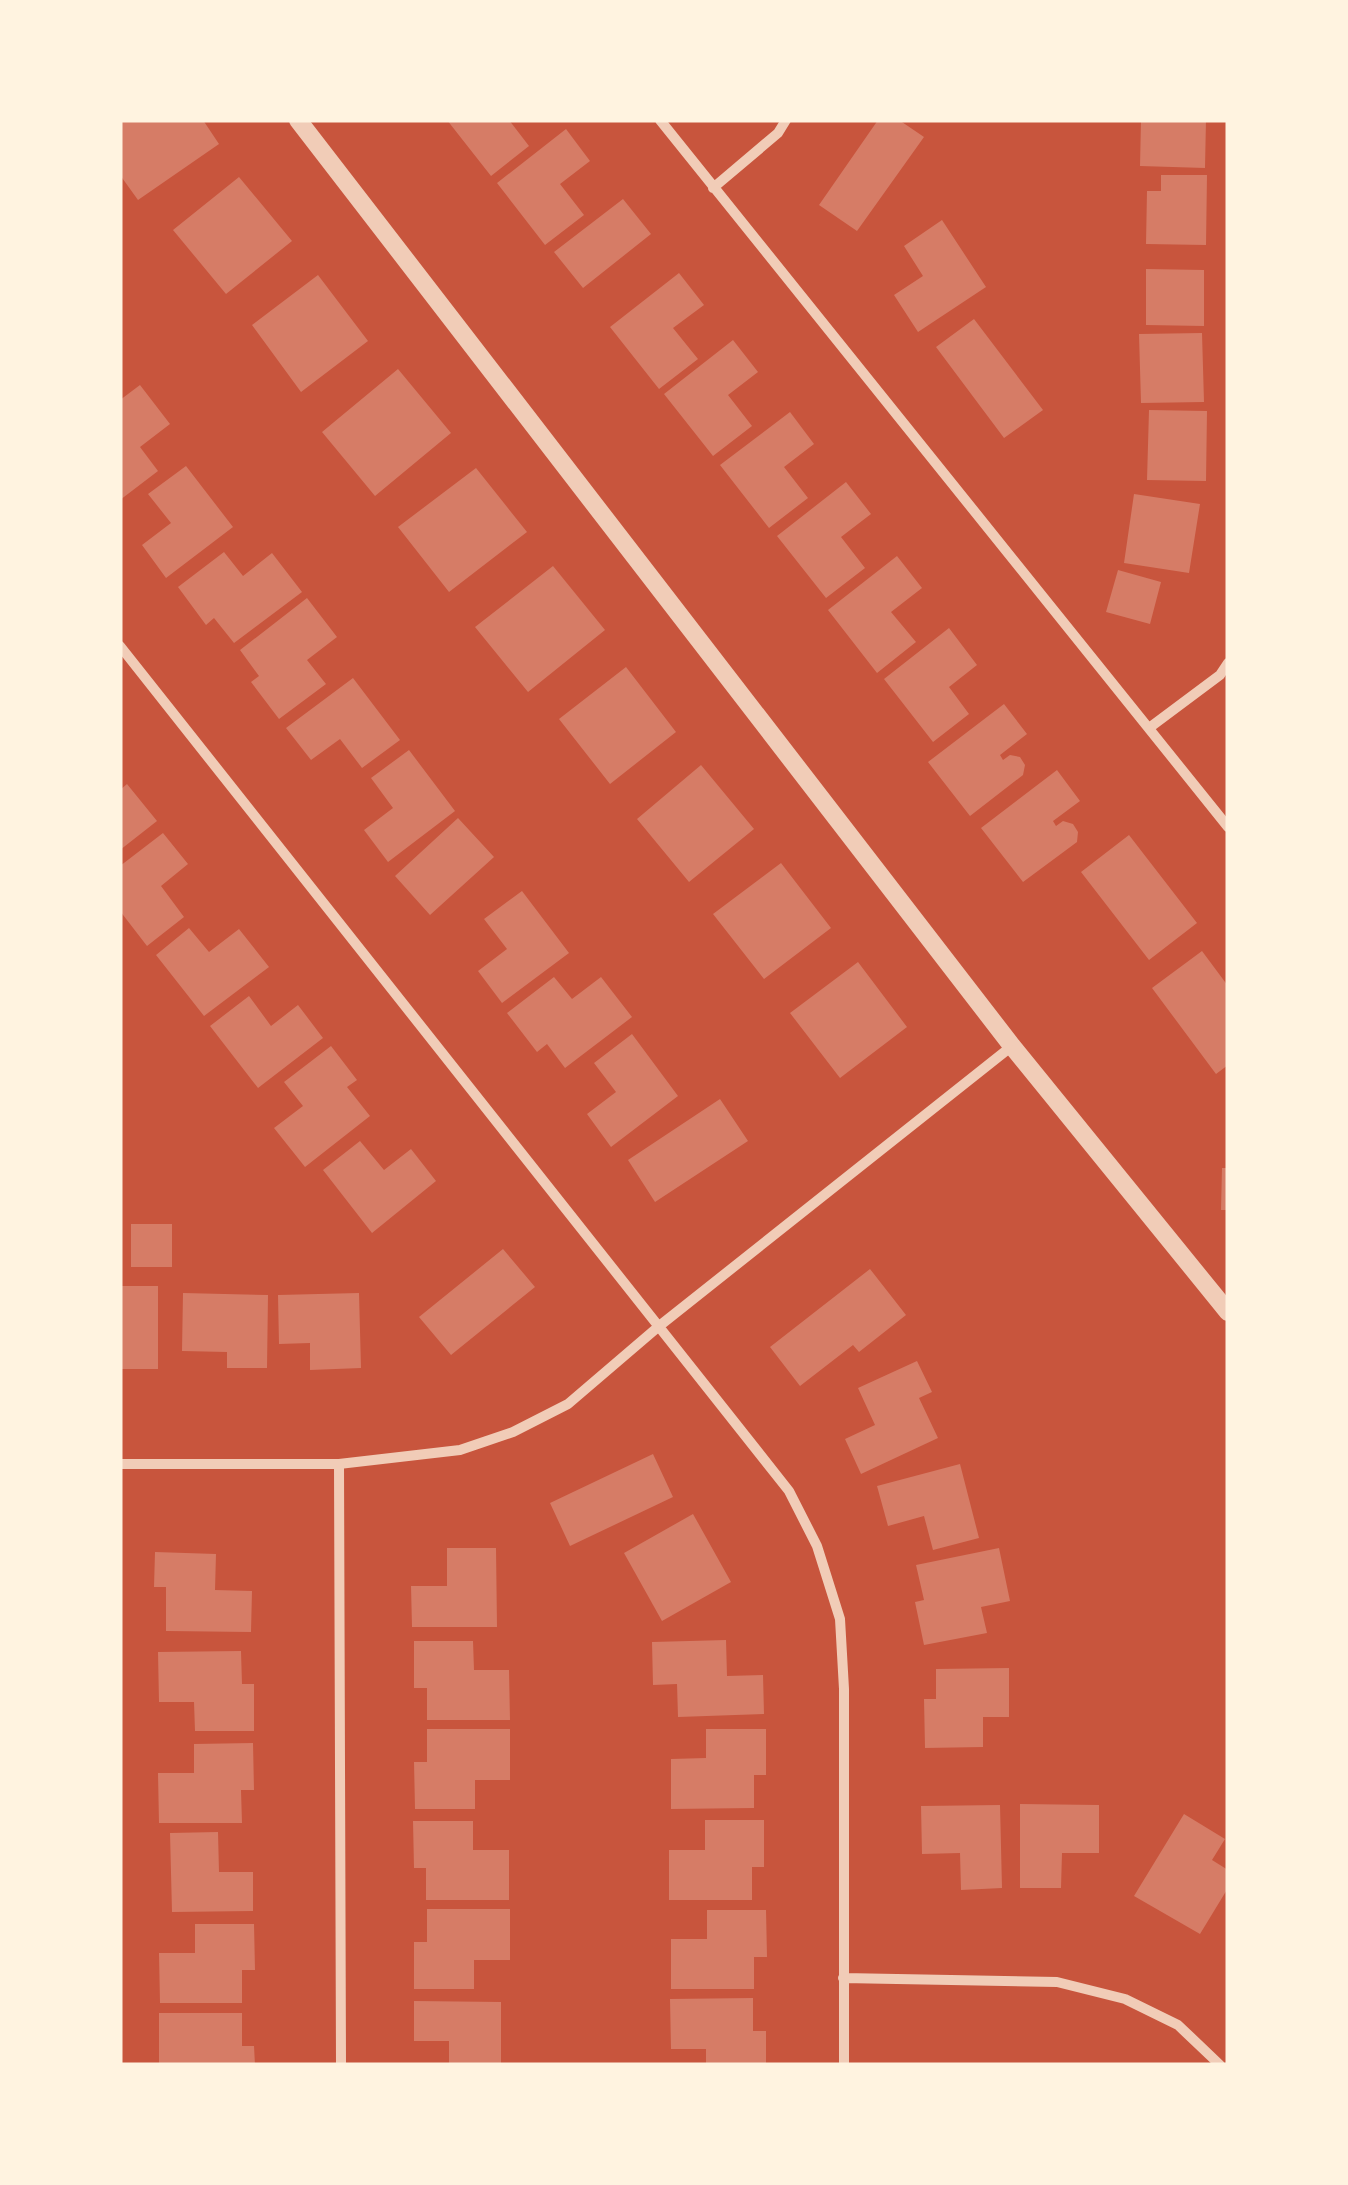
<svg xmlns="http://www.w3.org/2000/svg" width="1348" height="2185" viewBox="0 0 1348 2185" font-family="Georgia,serif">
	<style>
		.building { fill: #d67c66 }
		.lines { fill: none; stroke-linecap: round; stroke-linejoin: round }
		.minor { stroke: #f1ccb7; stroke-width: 10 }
		.tertiary { stroke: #f1ccb7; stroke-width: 18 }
	</style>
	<rect width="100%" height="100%" fill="#c8553d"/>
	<path class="building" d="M120,120H203L219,144L138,200L120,175Z
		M447,120H509L529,146L491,176Z
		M878,120H899L924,137L857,231L819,205Z
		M1141,120H1206L1205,168L1140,166Z
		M566,129L590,161L560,184L584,215L545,245L497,183Z
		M1161,175H1207L1206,245L1146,244L1147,191H1161Z
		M239,177L292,241L226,294L173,230Z
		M623,199L651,234L583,288L554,252Z
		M942,220L986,287L918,332L894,295L923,276L904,246Z
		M1146,269L1204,270V326L1146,325Z
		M679,273L704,305L673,328L698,359L659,389L610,327Z
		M318,275L368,341L301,392L252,325Z
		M974,319L1043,410L1004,438L936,347Z
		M1202,333L1204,402L1141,403L1139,334Z
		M733,340L758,372L728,395L752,426L713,456L664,394Z
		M398,369L451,433L375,496L322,432Z
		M140,385L170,424L140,447L158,471L120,500V400Z
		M1149,410L1207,411L1206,481L1147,480Z
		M790,412L814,444L784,467L808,498L769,528L720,465Z
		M186,466L233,527L166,578L142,545L171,523L148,494Z
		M476,468L527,532L449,592L398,527Z
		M846,482L871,514L841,537L865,568L826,598L777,536Z
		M1134,494L1200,504L1189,573L1124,563Z
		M224,552L243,576L272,553L302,592L234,643L214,618L206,625L178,587Z
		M897,556L922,588L891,612L916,642L877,673L828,610Z
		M553,566L605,630L528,692L475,627Z
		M1118,570L1161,582L1150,624L1106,612Z
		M307,598L337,637L307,660L326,684L279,719L251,682L259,676L240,650Z
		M949,628L977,665L949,687L969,714L933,742L884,679Z
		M626,667L676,732L610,784L559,719Z
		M353,678L400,740L362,768L340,739L311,760L286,728Z
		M1004,704L1027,734L1000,755L1003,760L1010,755L1020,757L1025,765L1023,775L970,816L928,762Z
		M409,750L455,811L388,862L364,830L393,808L371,778Z
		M701,765L754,829L689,882L637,819Z
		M1057,770L1080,801L1053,821L1056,826L1063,821L1073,824L1078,832L1077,842L1023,882L981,828Z
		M127,784L157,821L120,850V790Z
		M458,818L494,857L430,915L395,876Z
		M163,833L188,864L161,886L184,917L147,946L120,911V866Z
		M1129,835L1197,923L1149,960L1081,872Z
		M781,863L831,928L764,979L713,914Z
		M522,891L569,953L502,1003L478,971L507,949L484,919Z
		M189,928L209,952L239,929L269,967L204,1016L156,955Z
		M1202,951L1228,986V1065L1216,1074L1152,988Z
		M858,962L907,1027L840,1078L790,1013Z
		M554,977L572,999L601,977L632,1017L565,1068L547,1044L537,1052L507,1013Z
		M249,996L271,1026L298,1005L323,1038L258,1088L210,1026Z
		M632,1034L678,1096L611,1147L587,1114L616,1092L594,1063Z
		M331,1046L357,1080L347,1087L370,1116L305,1167L274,1128L303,1106L284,1082Z
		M720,1099L748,1141L655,1202L628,1160Z
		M360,1141L384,1170L411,1149L436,1181L372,1233L323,1170Z
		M1222,1168H1228V1210H1221Z
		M131,1224H172V1267H131Z
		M503,1249L535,1287L451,1355L419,1317Z
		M870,1269L906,1315L859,1352L853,1345L800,1386L770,1347Z
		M120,1286H158V1369H120Z
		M183,1293L268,1295L267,1368H227V1352L182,1351Z
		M359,1293L361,1368L310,1370V1343L279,1344L278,1295Z
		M917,1361L932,1392L919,1398L938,1438L861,1474L845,1439L875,1425L858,1388Z
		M653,1454L673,1497L570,1546L550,1503Z
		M960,1464L979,1538L933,1550L924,1516L888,1526L877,1486Z
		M693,1514L731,1582L662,1621L624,1553Z
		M447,1548H496L497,1627H412L411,1586H447Z
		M999,1548L1010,1601L981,1607L987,1633L924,1645L915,1602L924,1600L916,1565Z
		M155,1552L216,1554L215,1590L252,1591L251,1632L166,1631V1587H154Z
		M726,1640L727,1676L763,1675L764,1714L678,1717L677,1684L653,1685L652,1642Z
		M414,1641H473L474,1670H509L510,1720H427V1688H414Z
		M241,1651L242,1684H254V1731H195L194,1702H159L158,1652Z
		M1009,1668V1717H983V1747L925,1748L924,1699H936V1669Z
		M427,1729H510V1780H475V1809H415L414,1762H427Z
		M706,1729H766V1775H754V1808L671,1809V1759L706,1758Z
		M253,1743L254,1790H241L242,1823H159L158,1773H194V1744Z
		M1020,1804L1099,1805V1853H1062L1061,1888H1020Z
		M1000,1805L1002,1888L961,1890L960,1853L922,1854L921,1806Z
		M1184,1814L1225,1839L1212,1860L1228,1870V1888L1200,1934L1134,1896Z
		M705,1820H764V1867H752V1900H669V1850H705Z
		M413,1821H473V1850H509V1900H426V1868H414Z
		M218,1832L219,1872H253V1911L172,1912L170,1833Z
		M427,1909H510V1960H474V1989H414V1942H427Z
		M707,1910H766L767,1957H754V1989H671V1939H707Z
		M195,1924H254L255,1970H242V2003H160L159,1953H195Z
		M753,1998V2031H766V2065H706V2049H671L670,1999Z
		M414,2001L501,2002V2065H449V2041H414Z
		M159,2013H242V2046H254L255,2065L159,2064Z"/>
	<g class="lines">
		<path class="minor" d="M660,120L1228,827
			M713,188L778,133L786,120
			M120,646L789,1491L817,1546L840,1619L844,1689V2065
			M1149,728L1220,675L1228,663
			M120,1464H339L460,1450L513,1432L568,1404L658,1327L1012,1046
			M339,1464L341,2065
			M843,1978L1057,1982L1125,1999L1178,2025L1220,2065"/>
		<path class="tertiary" d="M298,120L1012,1046L1228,1312"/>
	</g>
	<rect width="1348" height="2185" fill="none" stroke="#fff3e0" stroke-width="245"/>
</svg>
